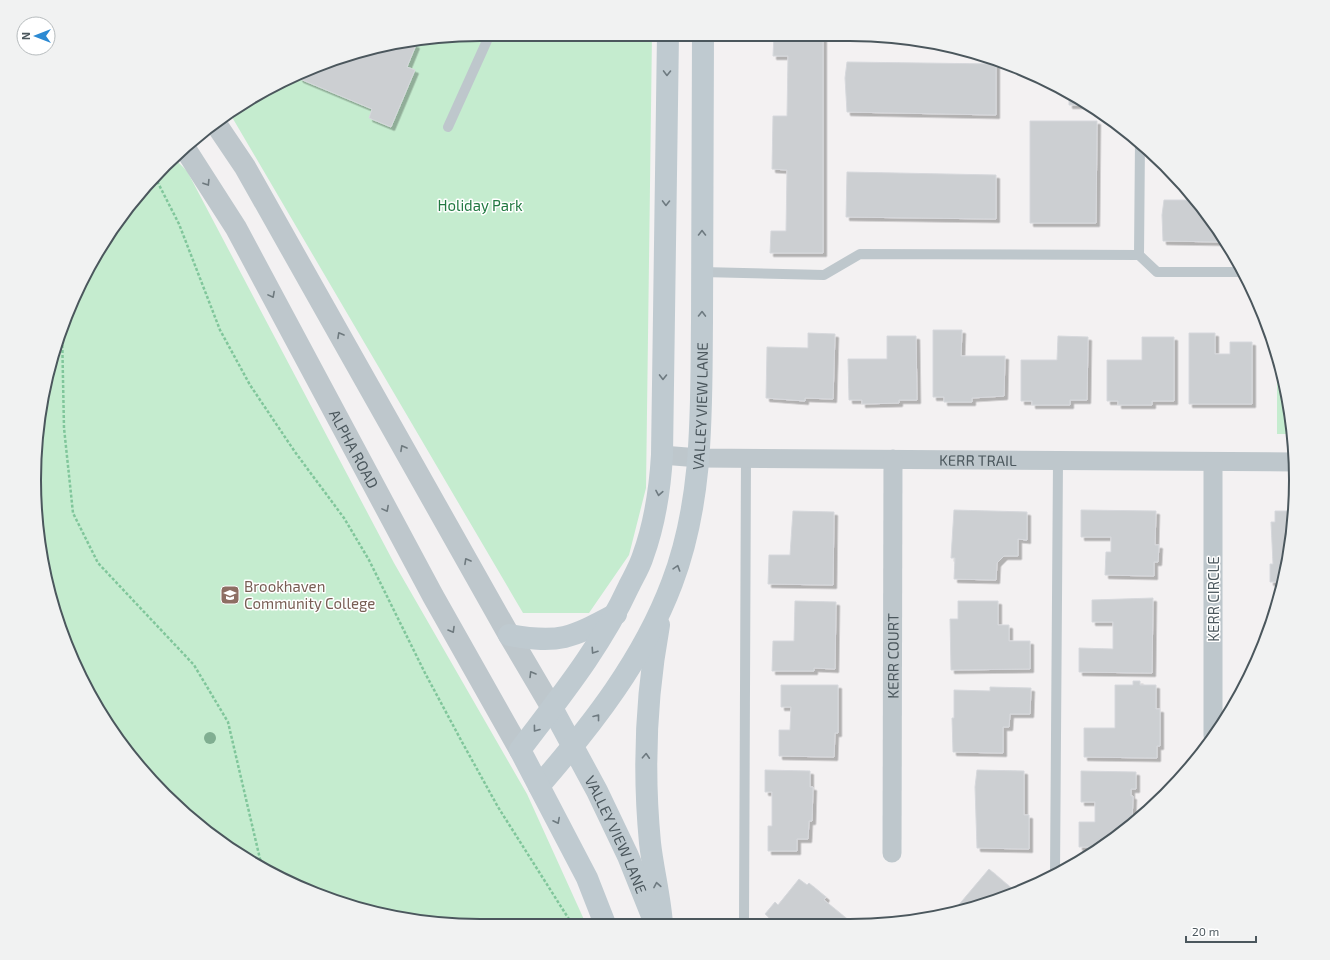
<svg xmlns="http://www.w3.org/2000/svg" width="1330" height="960" viewBox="0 0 1330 960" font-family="'Exo 2',sans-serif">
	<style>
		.green { fill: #c5eccf }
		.building { fill: #cccfd2; stroke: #d6d8dc; filter: url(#shadow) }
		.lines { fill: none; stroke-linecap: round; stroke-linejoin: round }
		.path { stroke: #80c69b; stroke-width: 2.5; stroke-dasharray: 3 2; stroke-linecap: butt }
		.service { stroke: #bec7cc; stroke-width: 10 }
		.minor { stroke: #bec7cc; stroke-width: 19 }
		.tertiary { stroke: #bec7cc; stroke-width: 22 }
		.secondary { stroke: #bfcad0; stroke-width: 22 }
		.tree { fill: #80ae91 }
		.oneway { stroke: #6e7a80 }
		.oneway2 { stroke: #6e797e }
		.labels { text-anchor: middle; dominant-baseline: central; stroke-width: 3; stroke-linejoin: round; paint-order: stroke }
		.park-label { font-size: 15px; fill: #217841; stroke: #fff }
		.street-label { font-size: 15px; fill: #4b575d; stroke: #fff }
		.education-label { font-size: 15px; fill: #785e54; stroke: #fff; text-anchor: start }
		.rim { fill: none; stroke: #4b575d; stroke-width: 2 }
	</style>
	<defs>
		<filter id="shadow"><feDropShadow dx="3.5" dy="3.5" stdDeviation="0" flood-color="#0004"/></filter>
	</defs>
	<rect width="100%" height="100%" fill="#f3f1f2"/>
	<path class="green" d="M480,34H652L646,488L629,555L589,613H523L229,112L309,68L364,49Z
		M175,159L187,171L394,563L527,794L586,924L451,925L365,911L283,880L209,834L145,774L94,703L68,651L38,538V422L49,364L80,283L145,186Z
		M1277,356L1292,422L1293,434H1277Z"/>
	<path class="building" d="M774,34H823V253H770L771,231H786L787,170L772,169L773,116H787L788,56H773Z
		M411,43L416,45L407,67L415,70L391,127L369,118L372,109L300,79L297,74L309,68L364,49Z
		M847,62L996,64V115L847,112L845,78Z
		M1069,92L1073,94L1089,105H1069Z
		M1030,121H1097L1096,223H1030Z
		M847,172L996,175V219L846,217Z
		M1164,200H1196L1225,242L1163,241L1162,215Z
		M933,330H962L961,356H1005L1004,396L972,398V402H944V397H933Z
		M808,333L835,334L833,399L805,398V401L766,398L767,347L808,348Z
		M1189,333H1215V354H1230V342H1252V404H1189Z
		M887,336H916L917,400H899V403L862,404V400H849L848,359H887Z
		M1058,336L1088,337L1087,400H1070V405H1032V401H1021V360H1057Z
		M1142,337H1174V401H1152V405H1118V401H1107V360H1142Z
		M954,510L1027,512V540L1018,539V556H1004L997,563L996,580L954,579L955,558H951Z
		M1081,510L1156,511L1155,545H1159L1158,562H1154V576L1105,575L1106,552H1111V537H1081Z
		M793,511L834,512L833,585L768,584L769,555H790Z
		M1275,511H1295L1283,582H1270V564H1273L1271,522H1275Z
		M1153,598L1152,673L1079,672V648L1113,649V622H1092V600Z
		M1271,600H1279L1271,621Z
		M795,601L836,602L835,669L814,668V671H772L773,641H794Z
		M958,601H998V625H1009V641H1030V669L951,670L950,619H958Z
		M1133,681H1140V685H1156V709H1160V746H1157V758L1084,757V728H1115V685H1133Z
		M781,685H838V733H835L834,757L779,756V730H790L791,707H781Z
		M990,687L1031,688L1030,714H1010L1009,727H1003V753L953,752L952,718H954V690L990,691Z
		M765,770L810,771V787H813L812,821H809L808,839H797V851H768V826H772V792H765Z
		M977,770L1024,771V815H1029V849L977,848L975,787Z
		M1081,771L1136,772V789H1131V796H1133L1132,823L1096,847H1079V822H1095V802H1081Z
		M989,869L1016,892L966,911L951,914Z
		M799,879L807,885L809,883L826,897L824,900L846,918L842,923H775L765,914L775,902L778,905Z"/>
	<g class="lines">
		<path class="path" d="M155,177L179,224L220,330L250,385L295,452L344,518L369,560L425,673L462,742L498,807L572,924
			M62,330L64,428L73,513L98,563L194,665L228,722L260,859L268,871"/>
		<path class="service" d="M448,127L490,34
			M1139,255L1140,141
			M702,272L824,275L860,254L1139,255L1157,272H1243
			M1055,875L1058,461
			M744,923L746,458"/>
		<g class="minor">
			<path id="s1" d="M662,455L699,458L1294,462"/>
			<path d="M1213,462V736"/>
			<path id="s2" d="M892,853L893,459"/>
		</g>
		<g class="tertiary">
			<path d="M216,124L245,167L509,635L552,708"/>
			<path id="s3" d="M186,150L236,228L433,596L520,750"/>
		</g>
		<g class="secondary">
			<path d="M659,625C646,696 643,770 650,843C653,870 660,896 662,924"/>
			<path d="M509,635C560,644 571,638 616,614"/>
			<path id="s4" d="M552,708L597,791L628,856L654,921"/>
			<path id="s5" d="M539,786C592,725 643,660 672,583C704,499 701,410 702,322C703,226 702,130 703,34"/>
			<path d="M605,924L587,878L520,750C560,697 601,647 629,586C634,576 640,566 643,556C655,523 660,489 662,455L668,34"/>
		</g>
	</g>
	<circle class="tree" cx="210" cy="738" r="6"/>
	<defs><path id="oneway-chevron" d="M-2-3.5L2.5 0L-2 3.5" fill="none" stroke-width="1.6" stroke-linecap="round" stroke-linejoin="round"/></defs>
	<g class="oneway">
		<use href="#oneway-chevron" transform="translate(667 73) rotate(91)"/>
		<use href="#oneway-chevron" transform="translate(666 203) rotate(91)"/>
		<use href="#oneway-chevron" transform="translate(702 233) rotate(-90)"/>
		<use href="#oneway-chevron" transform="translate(702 314) rotate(-89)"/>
		<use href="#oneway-chevron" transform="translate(663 377) rotate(91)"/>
		<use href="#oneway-chevron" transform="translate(659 493) rotate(100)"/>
		<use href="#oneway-chevron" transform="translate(677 568) rotate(-72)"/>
		<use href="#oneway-chevron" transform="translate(594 651) rotate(124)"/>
		<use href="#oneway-chevron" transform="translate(597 717) rotate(-52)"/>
		<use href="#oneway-chevron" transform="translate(536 729) rotate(127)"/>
		<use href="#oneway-chevron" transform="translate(646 756) rotate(-87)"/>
		<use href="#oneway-chevron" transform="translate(557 821) rotate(63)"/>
		<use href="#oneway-chevron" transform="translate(657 885) rotate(-100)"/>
	</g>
	<g class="oneway2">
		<use href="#oneway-chevron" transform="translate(207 183) rotate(58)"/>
		<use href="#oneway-chevron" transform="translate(272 295) rotate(62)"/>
		<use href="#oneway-chevron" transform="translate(340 335) rotate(-119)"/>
		<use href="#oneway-chevron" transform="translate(403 448) rotate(-119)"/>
		<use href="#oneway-chevron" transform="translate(386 509) rotate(62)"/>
		<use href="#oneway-chevron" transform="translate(467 561) rotate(-119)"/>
		<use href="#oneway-chevron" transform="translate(452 630) rotate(60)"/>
		<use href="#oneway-chevron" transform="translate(532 674) rotate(-121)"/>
	</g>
	<defs>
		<g id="university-square" transform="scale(1)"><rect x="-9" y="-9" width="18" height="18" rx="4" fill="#8d6e63" stroke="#fff"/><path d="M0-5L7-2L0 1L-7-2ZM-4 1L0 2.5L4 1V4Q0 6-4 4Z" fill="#fff"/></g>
	</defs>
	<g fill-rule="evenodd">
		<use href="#university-square" x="230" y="595"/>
	</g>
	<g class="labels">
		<g class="park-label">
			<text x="480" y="205">Holiday Park</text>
		</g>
		<g class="street-label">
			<text stroke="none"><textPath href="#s5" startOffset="424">VALLEY VIEW LANE</textPath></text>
			<text stroke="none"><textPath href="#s3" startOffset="343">ALPHA ROAD</textPath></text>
			<text stroke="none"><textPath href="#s1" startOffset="316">KERR TRAIL</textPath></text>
			<text transform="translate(1213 599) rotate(-90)">KERR CIRCLE</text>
			<text stroke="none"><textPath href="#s2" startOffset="197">KERR COURT</textPath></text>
			<text stroke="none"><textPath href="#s4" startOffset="142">VALLEY VIEW LANE</textPath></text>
		</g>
		<g class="education-label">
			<text x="244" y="586">Brookhaven<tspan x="244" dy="17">Community College</tspan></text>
		</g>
	</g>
	<path d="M0 0H1330V960H0ZM480 41H850A439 439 0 0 1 1289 480V480A439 439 0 0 1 850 919H480A439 439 0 0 1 41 480V480A439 439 0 0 1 480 41Z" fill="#f1f2f2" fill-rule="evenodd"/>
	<path class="rim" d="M480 41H850A439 439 0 0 1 1289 480V480A439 439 0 0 1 850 919H480A439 439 0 0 1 41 480V480A439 439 0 0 1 480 41Z"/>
	<g transform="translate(36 36) rotate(270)"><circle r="19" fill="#ffffff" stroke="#b7bcbe"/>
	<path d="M0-3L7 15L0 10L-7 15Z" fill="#2c8ad3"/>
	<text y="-6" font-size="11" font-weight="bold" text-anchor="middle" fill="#4b575d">N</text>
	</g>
	<path d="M1186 936v6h70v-6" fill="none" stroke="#4b575d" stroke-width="2"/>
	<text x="1192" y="936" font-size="12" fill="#4b575d" stroke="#ffffff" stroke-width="3" paint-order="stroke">20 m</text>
</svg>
